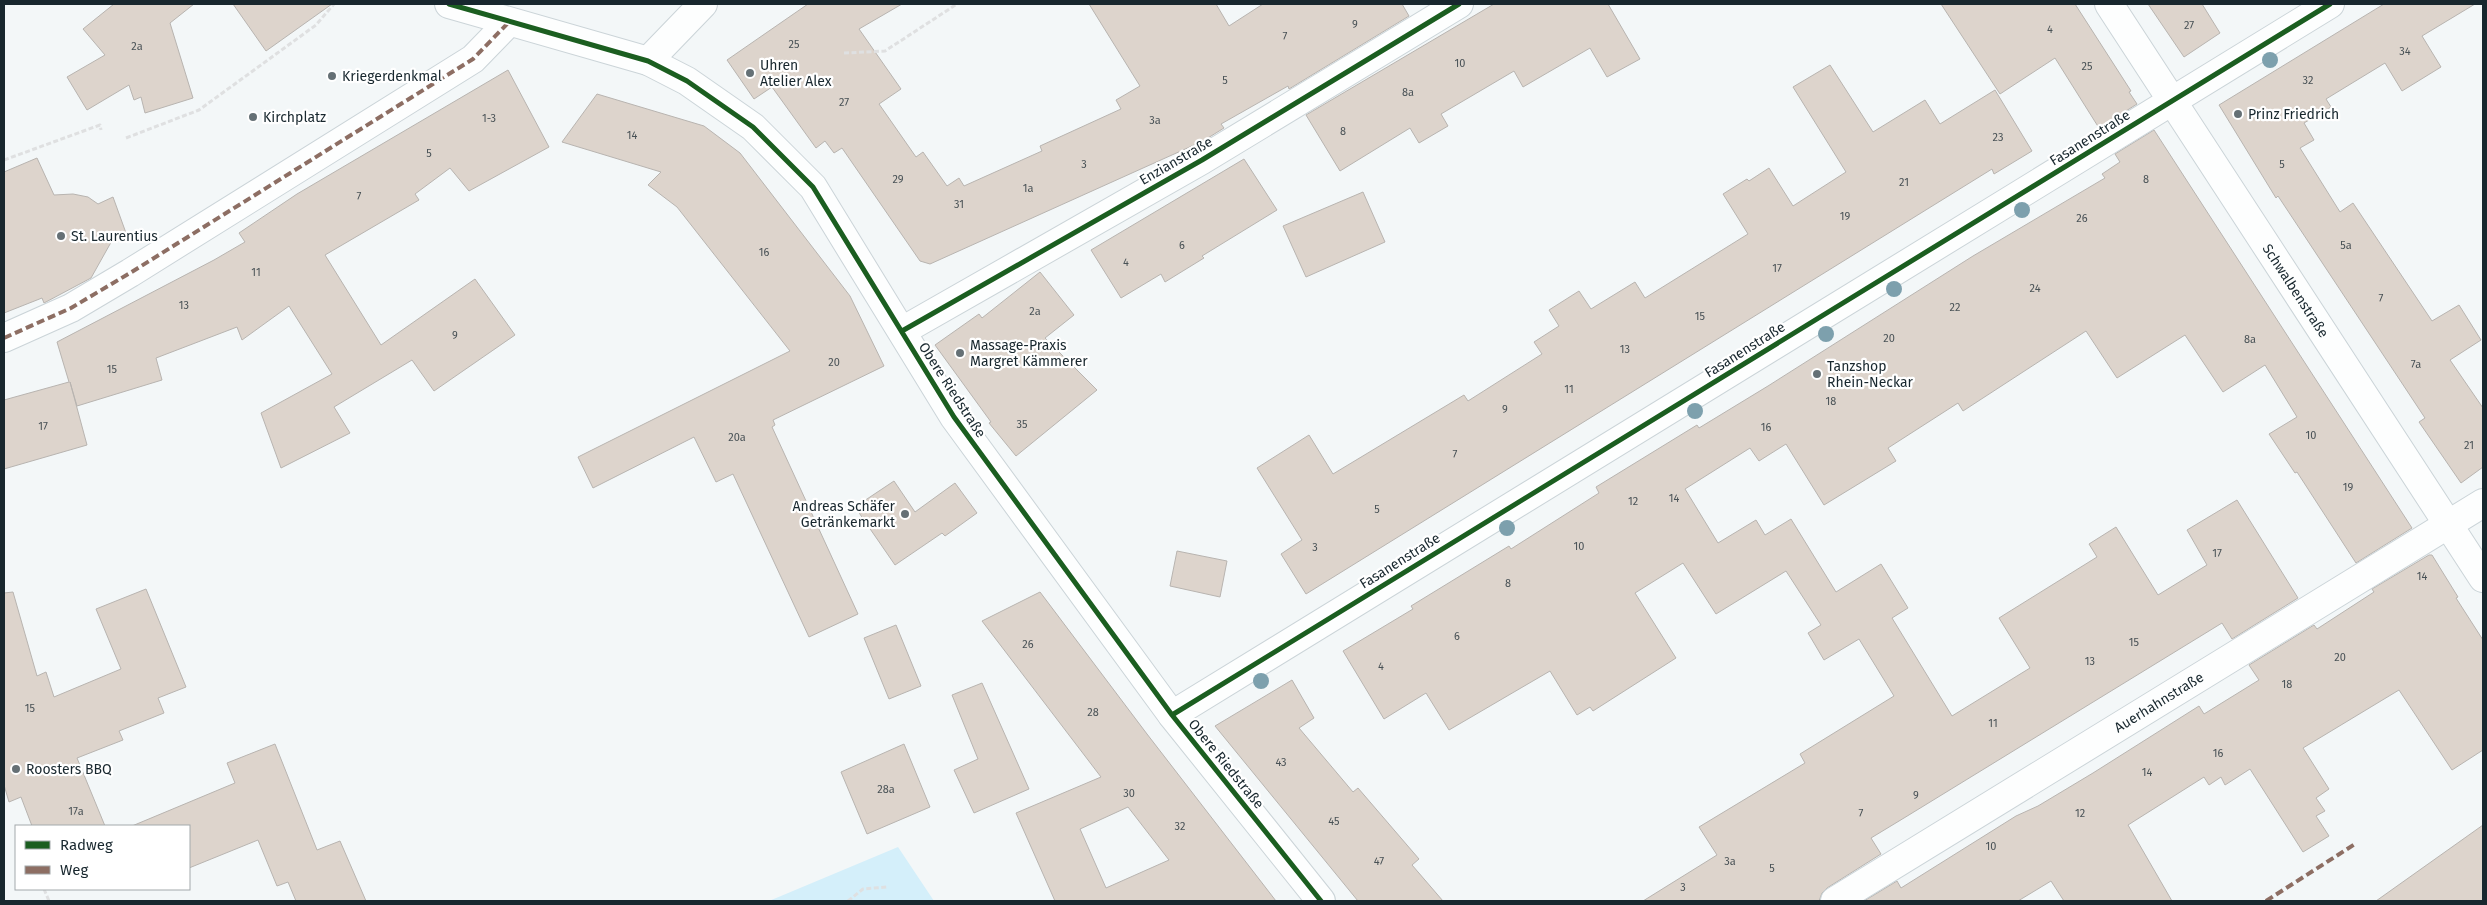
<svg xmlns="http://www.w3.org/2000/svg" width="2487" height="905" viewBox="0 0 2487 905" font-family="'Fira Sans',sans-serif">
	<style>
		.green { fill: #d4effa }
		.building { fill: #ddd4cc; stroke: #b8b4b0; fill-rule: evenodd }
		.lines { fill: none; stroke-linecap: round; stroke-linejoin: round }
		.minor-casing { stroke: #cbd4d8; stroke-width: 30 }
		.path { stroke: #dfe0e1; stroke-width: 3; stroke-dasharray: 5 2.5; stroke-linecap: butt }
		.minor { stroke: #fdfefe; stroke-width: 28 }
		.quiet { stroke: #8d6e63; stroke-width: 4; stroke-dasharray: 8 4; stroke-linecap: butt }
		.cycleway-casing { stroke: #fff; stroke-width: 8 }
		.cycleway { stroke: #1b5e20; stroke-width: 5 }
		.tree { fill: #7da0ad }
		.poi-dot { fill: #657075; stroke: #fff; stroke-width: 2 }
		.labels { text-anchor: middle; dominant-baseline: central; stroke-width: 4.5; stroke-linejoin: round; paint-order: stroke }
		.number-label { font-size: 11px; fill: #495256 }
		.poi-label { font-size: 14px; fill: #18272e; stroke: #fff; text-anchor: start }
		.street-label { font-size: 14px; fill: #18272e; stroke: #fff }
	</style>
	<rect width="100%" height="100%" fill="#f3f7f8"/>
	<path class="green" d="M898,847L934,901H769Z"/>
	<path class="building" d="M114,4H194L170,23L193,98L145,113L141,97L134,100L129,85L87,110L67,77L105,55L83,29Z
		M233,4H332L266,51Z
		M808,4H902L859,29L901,89L879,104L916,157L923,152L947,186L959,178L964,186L1042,151L1040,146L1121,109L1116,100L1140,86L1089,4H1216L1229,26L1263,4H1402L1409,16L1289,89L1288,86L1221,124L1224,128L1203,141L930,264L920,261L842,148L834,153L825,141L816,148L772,87L754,99L727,60Z
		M1494,4H1608L1640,59L1607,77L1590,48L1523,87L1514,71L1441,114L1448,126L1419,143L1410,128L1340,171L1306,115Z
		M1941,4H2075L2131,91L2129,92L2137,104L2099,128L2055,58L2000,94Z
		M2148,4H2202L2220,33L2184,57Z
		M2384,4H2475L2422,36L2441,67L2402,91L2385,63L2326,99L2331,107L2304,123L2314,140L2300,148L2340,212L2353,203L2432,321L2459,305L2481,340L2450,360L2483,408V467L2461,483L2419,422L2425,418L2278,196L2276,198L2219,105Z
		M1830,65L1873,132L1925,100L1940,124L1995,90L2032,151L1994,174L1992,169L1306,594L1281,554L1302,540L1257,468L1309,435L1333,474L1464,395L1468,401L1542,354L1534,342L1559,326L1549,310L1579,291L1591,309L1635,282L1645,298L1748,234L1723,194L1747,179L1749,181L1769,168L1793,206L1846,172L1793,87Z
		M508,70L549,147L469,191L450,168L415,194L419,200L325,255L381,345L475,279L515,335L434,391L412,360L334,407L350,433L281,468L261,413L332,374L289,306L242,340L237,327L156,358L162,380L77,406L70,382L87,445L4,469V400L69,382L57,342L214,260L245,242L239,233L297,194Z
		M597,94L704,126L740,153L850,296L884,366L773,420L775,425L772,427L858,614L809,637L733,474L716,482L694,437L593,488L578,457L790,351L677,207L648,185L661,172L562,142Z
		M2154,130L2412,528L2356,563L2297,472L2295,473L2269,434L2297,417L2265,365L2223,392L2185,335L2117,378L2086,331L1963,411L1958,403L1888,448L1896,461L1824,505L1786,444L1759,461L1750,448L1685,489L1718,543L1756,520L1765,535L1791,519L1836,592L1881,564L1908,608L1892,618L1952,716L2030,668L1999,618L2097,557L2089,544L2116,527L2158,595L2207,565L2187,530L2237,500L2298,598L2232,639L2222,623L1904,818L1871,838L1881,854L1827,888L1822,893L1819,901H1643L1717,855L1699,827L1805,763L1800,754L1894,696L1859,639L1824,660L1808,633L1821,625L1786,571L1716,614L1683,563L1635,593L1676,658L1593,711L1590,707L1577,715L1550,671L1449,730L1426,693L1384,719L1343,651L1413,609L1411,606L1509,546L1511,549L1599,493L1596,487L1697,425L1699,428L1768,386L1973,256L2105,178L2102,174L2120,162L2115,154Z
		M37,158L54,195L73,194L88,197L98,204L113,197L126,233L114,237L91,278L44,303L42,298L4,313V172Z
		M1244,159L1277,210L1202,256L1204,258L1165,282L1161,274L1121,298L1091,250Z
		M1363,192L1385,242L1306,277L1283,226Z
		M1040,272L1074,315L1045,338L1097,390L1016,456L989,423L991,422L935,345L979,314L982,318Z
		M894,481L915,512L955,483L977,513L945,536L942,533L895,565L855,507Z
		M1177,551L1227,561L1220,597L1170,586Z
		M2429,555H2432L2458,597L2456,598L2483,640V750L2452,770L2399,690L2303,748L2329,789L2316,798L2325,811L2316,816L2329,836L2303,852L2250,769L2225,785L2221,777L2209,785L2204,777L2128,825L2172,901H2064L2051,881L2018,901H1864L1897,881L1901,888L2016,816L2038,806L2093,773L2199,706L2204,714L2259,680L2249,665L2314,625L2317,629L2374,592L2372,589Z
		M146,589L186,687L158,698L164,713L119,731L123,740L77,758L105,826H32L21,797L9,802L4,785V593L13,592L37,676L46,672L54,697L121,669L96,609Z
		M1040,592L1147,734L1276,901H1055L1016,813L1101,777L982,621ZM1128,807L1169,860L1106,888L1080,829Z
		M896,625L921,686L889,699L864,638Z
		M1292,680L1314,718L1299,728L1353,792L1358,788L1419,859L1412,865L1443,901H1358L1215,726Z
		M982,683L1029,789L974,813L954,770L978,759L952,695Z
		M275,744L317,850L340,841L366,901H296L288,882L277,886L258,840L189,868V826H132L235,783L227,763Z
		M904,744L930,807L867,834L841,772Z
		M2483,825V901H2376Z"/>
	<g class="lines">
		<g class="minor-casing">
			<g id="minor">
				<path d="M449,4L648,61L687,81L753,127L813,187L954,417L1172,715L1321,901"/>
				<path id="s1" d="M2109,4L2483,578"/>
				<path d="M648,61L703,4"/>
				<path d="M902,331L1202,160L1459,4"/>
				<path d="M4,338L71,308L130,273L473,59L509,22"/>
				<path d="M1172,715L2330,4"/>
				<path id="s2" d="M1835,901L2483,503"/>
			</g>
		</g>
		<path class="path" d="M844,53L885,51L957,4
			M126,138L199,110L316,25L334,4
			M4,160L100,125L101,130
			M44,889L49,901
			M848,901L863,889L887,887"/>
		<use href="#minor" class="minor"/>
		<path class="quiet" d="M4,338L71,308L130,273L473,59L509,22
			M2266,901L2355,844"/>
		<g class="cycleway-casing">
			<path id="cycleway" d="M449,4L648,61L687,81L753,127L813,187L954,417L1172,715L1321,901
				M902,331L1202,160L1459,4
				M1172,715L2330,4"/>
		</g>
		<use href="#cycleway" class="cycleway"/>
	</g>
	<g class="tree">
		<circle cx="2270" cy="60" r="8"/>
		<circle cx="2022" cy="210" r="8"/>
		<circle cx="1894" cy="289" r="8"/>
		<circle cx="1826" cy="334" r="8"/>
		<circle cx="1695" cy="411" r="8"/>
		<circle cx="1507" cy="528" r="8"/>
		<circle cx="1261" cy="681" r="8"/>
	</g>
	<g class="poi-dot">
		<circle cx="750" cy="73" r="5"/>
		<circle cx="332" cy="76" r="5"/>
		<circle cx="2238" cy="114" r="5"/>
		<circle cx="253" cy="117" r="5"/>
		<circle cx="61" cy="236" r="5"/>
		<circle cx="960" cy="353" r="5"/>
		<circle cx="1817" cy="374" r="5"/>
		<circle cx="905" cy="514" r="5"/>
		<circle cx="16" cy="769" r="5"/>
	</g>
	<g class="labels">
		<g class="number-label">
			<text x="1355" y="24">9</text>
			<text x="2189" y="25">27</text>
			<text x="2050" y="29">4</text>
			<text x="1285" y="36">7</text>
			<text x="794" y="44">25</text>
			<text x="137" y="46">2a</text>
			<text x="2405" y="51">34</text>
			<text x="1460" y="63">10</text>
			<text x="2087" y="66">25</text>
			<text x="1225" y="80">5</text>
			<text x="2308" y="80">32</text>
			<text x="1408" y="92">8a</text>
			<text x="844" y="102">27</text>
			<text x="489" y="118">1-3</text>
			<text x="1155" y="120">3a</text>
			<text x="1343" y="131">8</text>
			<text x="632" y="135">14</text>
			<text x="1998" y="137">23</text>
			<text x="429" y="153">5</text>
			<text x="1084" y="164">3</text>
			<text x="2282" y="164">5</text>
			<text x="898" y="179">29</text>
			<text x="2146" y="179">8</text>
			<text x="1904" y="182">21</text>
			<text x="1028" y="188">1a</text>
			<text x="359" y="196">7</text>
			<text x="959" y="204">31</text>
			<text x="1845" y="216">19</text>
			<text x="2082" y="218">26</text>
			<text x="1182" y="245">6</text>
			<text x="2346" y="245">5a</text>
			<text x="764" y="252">16</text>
			<text x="1126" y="262">4</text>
			<text x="1777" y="268">17</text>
			<text x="256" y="272">11</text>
			<text x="2035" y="288">24</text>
			<text x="2381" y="298">7</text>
			<text x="184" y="305">13</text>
			<text x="1955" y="307">22</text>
			<text x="1035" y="311">2a</text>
			<text x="1700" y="316">15</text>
			<text x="455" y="335">9</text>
			<text x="1889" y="338">20</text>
			<text x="2250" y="339">8a</text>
			<text x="1625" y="349">13</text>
			<text x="834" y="362">20</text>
			<text x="2416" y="364">7a</text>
			<text x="112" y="369">15</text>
			<text x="1569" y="389">11</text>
			<text x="1831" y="401">18</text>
			<text x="1505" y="409">9</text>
			<text x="1022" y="424">35</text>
			<text x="43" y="426">17</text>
			<text x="1766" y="427">16</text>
			<text x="2311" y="435">10</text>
			<text x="737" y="437">20a</text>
			<text x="2469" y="445">21</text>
			<text x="1455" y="454">7</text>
			<text x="2348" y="487">19</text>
			<text x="1674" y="498">14</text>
			<text x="1633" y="501">12</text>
			<text x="1377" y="509">5</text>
			<text x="1579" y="546">10</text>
			<text x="1315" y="547">3</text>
			<text x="2217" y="553">17</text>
			<text x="2422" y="576">14</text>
			<text x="1508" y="583">8</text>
			<text x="1457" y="636">6</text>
			<text x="2134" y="642">15</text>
			<text x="1028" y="644">26</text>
			<text x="2340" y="657">20</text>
			<text x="2090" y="661">13</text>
			<text x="1381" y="666">4</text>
			<text x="2287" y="684">18</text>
			<text x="30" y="708">15</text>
			<text x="1093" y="712">28</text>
			<text x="1993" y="723">11</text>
			<text x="2218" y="753">16</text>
			<text x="1281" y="762">43</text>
			<text x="2147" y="772">14</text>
			<text x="886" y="789">28a</text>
			<text x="1129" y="793">30</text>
			<text x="1916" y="795">9</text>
			<text x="76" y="811">17a</text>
			<text x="1861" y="813">7</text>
			<text x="2080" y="813">12</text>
			<text x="1334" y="821">45</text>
			<text x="1180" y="826">32</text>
			<text x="1991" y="846">10</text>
			<text x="1379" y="861">47</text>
			<text x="1730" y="861">3a</text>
			<text x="1772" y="868">5</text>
			<text x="1683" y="887">3</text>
		</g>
		<g class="poi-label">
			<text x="760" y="65">Uhren<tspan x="760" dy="16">Atelier Alex</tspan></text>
			<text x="342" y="76">Kriegerdenkmal</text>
			<text x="2248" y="114">Prinz Friedrich</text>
			<text x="263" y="117">Kirchplatz</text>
			<text x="71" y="236">St. Laurentius</text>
			<text x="970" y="345">Massage-Praxis<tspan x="970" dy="16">Margret Kämmerer</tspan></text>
			<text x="1827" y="366">Tanzshop<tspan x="1827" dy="16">Rhein-Neckar</tspan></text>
			<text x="895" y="506" text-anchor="end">Andreas Schäfer<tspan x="895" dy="16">Getränkemarkt</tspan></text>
			<text x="26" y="769">Roosters BBQ</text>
		</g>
		<g class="street-label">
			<text transform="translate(2090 138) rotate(-32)">Fasanenstraße</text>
			<text transform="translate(1176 161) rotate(-30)">Enzianstraße</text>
			<text stroke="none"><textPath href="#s1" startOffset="342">Schwalbenstraße</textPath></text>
			<text transform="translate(1745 350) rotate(-32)">Fasanenstraße</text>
			<text transform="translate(952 390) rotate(57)">Obere Riedstraße</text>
			<text transform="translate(1400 561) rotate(-32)">Fasanenstraße</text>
			<text stroke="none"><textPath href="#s2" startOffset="380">Auerhahnstraße</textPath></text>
			<text transform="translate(1226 764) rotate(51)">Obere Riedstraße</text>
		</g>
	</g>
	<rect width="2487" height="905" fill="none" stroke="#18272e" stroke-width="10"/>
	<rect x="15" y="825" width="175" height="65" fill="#ffffff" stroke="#a3a9ab"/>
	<rect x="25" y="841" width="25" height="8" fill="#1b5e20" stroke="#a3a9ab"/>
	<text x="60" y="850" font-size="15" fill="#18272e">Radweg</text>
	<rect x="25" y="866" width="25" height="8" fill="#8d6e63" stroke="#a3a9ab"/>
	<text x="60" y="875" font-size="15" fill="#18272e">Weg</text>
</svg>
